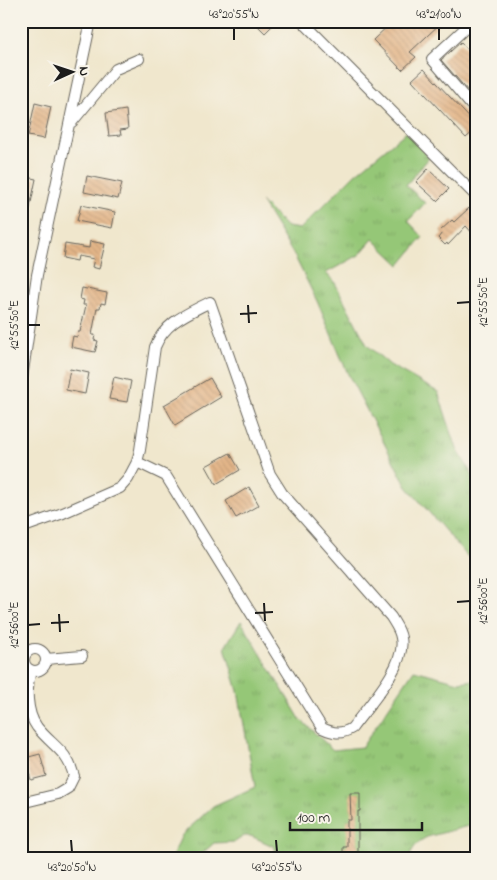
<svg xmlns="http://www.w3.org/2000/svg" width="497" height="880" viewBox="0 0 497 880" font-family="'Indie Flower',sans-serif">
	<style>
		.grass { fill: url(#grass-tufts); stroke: #58724a }
		.building { fill: url(#building-back-hatch) }
		.lines { fill: none; stroke-linecap: round; stroke-linejoin: round }
		.minor-casing { stroke: #66635a; stroke-width: 12 }
		.minor { stroke: #fff; stroke-width: 10 }
		.ticks { fill: none; stroke: #1c1c1c; stroke-width: 2 }
		.neatline { fill: none; stroke: #1c1c1c; stroke-width: 2 }
		.ticks-label { font-size: 12px; text-anchor: middle; fill: #1c1c1c }
	</style>
	<defs>
		<pattern id="grass-tufts" width="24" height="20" patternUnits="userSpaceOnUse" patternTransform="scale(1.25)"><rect width="24" height="20" fill="#95c777"/><path d="M3 7l-1-3M5 7V3M7 7l1-3M15 17l-1-3M17 17v-4M19 17l1-3" fill="none" stroke="#80aa66"/></pattern>
		<pattern id="building-back-hatch" width="6" height="6" patternUnits="userSpaceOnUse" patternTransform="scale(1.25)"><rect width="6" height="6" fill="#e3b588"/><path d="M-1 5l2 2M0 0l6 6M5-1l2 2" fill="none" stroke="#c29b75"/></pattern>
	</defs>
	<rect width="100%" height="100%" fill="#f7f3e8"/>
	<filter id="ink" filterUnits="userSpaceOnUse"><feTurbulence type="fractalNoise" baseFrequency=".02" numOctaves="2"/><feDisplacementMap in="SourceGraphic" scale="10" xChannelSelector="R" yChannelSelector="G"/><feConvolveMatrix kernelMatrix="1 2 1 2 8 2 1 2 1" color-interpolation-filters="sRGB"/></filter>
	<filter id="wash" filterUnits="userSpaceOnUse"><feTurbulence type="fractalNoise" baseFrequency=".0096" numOctaves="4" result="noise"/><feDisplacementMap in="SourceGraphic" scale="20" xChannelSelector="R" yChannelSelector="G"/><feGaussianBlur stdDeviation="1.12" result="paint"/><feColorMatrix in="noise" values="0 0 0 0 0 0 0 0 0 0 0 0 0 0 0 0 0 1.4 0 .05"/><feComposite in="paint" operator="in"/></filter>
	<g filter="url(#wash)">
		<rect width="100%" height="100%" fill="#f0e7cd"/>
		<path class="grass" d="M406,132L429,158L406,185L425,203L408,221L423,237L400,265L373,239L359,255L326,273L335,283L367,345L390,365L438,392L457,449L476,481V566L407,487L348,374L317,301L295,257L261,201L287,227L300,229L354,175Z
			M241,621L300,719L333,750L362,747L414,670L459,682L476,680V828L468,826L427,837C417,842 412,849 408,859H282L273,846L251,836H244L235,842L214,843L196,859H171L182,835L213,806L255,787L238,691L225,647Z"/>
		<g id="blocks">
			<path class="building" d="M253,21H277L265,33Z
				M393,21H443L410,52L416,57L402,70L373,40Z
				M461,42L476,58V100L441,60Z
				M424,69L476,125V129L466,138L412,80Z
				M35,103L51,107L44,139L28,136Z
				M126,110L128,129L120,130L121,135L109,136L106,113Z
				M428,169L449,189L437,201L416,182Z
				M21,176L36,179L29,212L21,210Z
				M87,176L122,183L118,199L84,192Z
				M81,205L115,212L112,228L77,221Z
				M469,208L476,216V237L466,226L448,245L447,243L445,245L438,238L442,233L440,231L452,220L454,222Z
				M90,241L105,244L99,269L92,267L94,259L78,256L77,261L63,258L65,244L89,248Z
				M82,288L107,293L105,304L101,303L100,308H97L92,335H95L94,340L98,341L95,352L71,347L73,336L77,337L78,332H80L86,305H83L84,300L80,299Z
				M70,369L89,373L85,394L66,390Z
				M114,377L131,381L127,402L109,399Z
				M210,378L221,397L175,425L164,405Z
				M230,453L240,470L216,484L206,466Z
				M249,487L259,505L236,518L226,501Z
				M40,754L46,776L31,780L25,758Z
				M350,793H360V811H358V859H343V847H347V820H351Z"/>
		</g>
	</g>
	<g filter="url(#ink)">
		<use href="#blocks" fill-opacity="0" stroke="#66635a" stroke-width="1"/>
		<g class="lines">
			<g class="minor-casing">
				<path id="minor" d="M302,21L476,196
					M473,21L432,59L476,111
					M72,122L116,69L139,59
					M21,385L37,275L91,21
					M21,528L63,513L120,488L128,479L137,462L140,450L155,347C165,322 187,314 210,302L270,474L282,493L391,617C395,624 400,630 401,638C407,665 368,706 352,728C341,735 333,733 322,728L166,476L137,462
					M24 660a11 11 0 1 1 22 0a11 11 0 1 1-22 0Z
					M46,659L82,656
					M21,803L58,794L68,788L74,776C67,750 52,746 37,727C26,712 26,687 31,670"/>
			</g>
			<use href="#minor" class="minor"/>
		</g>
	</g>
	<path class="ticks" d="M234,28V40M439,28V40M457,303L470,302M248,305L249,323M240,314L257,313M28,325H40M457,602L470,601M264,603L265,621M255,613L273,612M59,614L60,632M51,623L69,622M28,625L40,624M71,840L72,852M276,840L277,852"/>
	<rect width="497" height="880" fill="none" stroke="#f7f3e8" stroke-width="55"/>
	<g transform="translate(72 72) rotate(87)" stroke="#f7f3e8" stroke-width="4" paint-order="stroke">
	<path d="M0-4L9 19L0 12L-9 19Z" fill="#1c1c1c"/>
	<text y="-8" font-size="14" font-weight="bold" text-anchor="middle" fill="#1c1c1c">N</text>
	</g>
	<path d="M290 822v8h132v-8" fill="none" stroke="#1c1c1c" stroke-width="2.5"/>
	<text x="297" y="822" font-size="15" fill="#1c1c1c" stroke="#f7f3e8" stroke-width="4" paint-order="stroke">100 m</text>
	<rect x="28" y="28" width="442" height="824" class="neatline"/>
	<g class="ticks-label">
		<text x="234" y="18">43°20'55"N</text>
		<text x="439" y="18">43°21'00"N</text>
		<text transform="translate(483 302) rotate(-90)" y="4">12°55'50"E</text>
		<text transform="translate(14 325) rotate(-90)" y="4">12°55'50"E</text>
		<text transform="translate(483 601) rotate(-90)" y="4">12°56'00"E</text>
		<text transform="translate(14 625) rotate(-90)" y="4">12°56'00"E</text>
		<text x="72" y="871">43°20'50"N</text>
		<text x="277" y="871">43°20'55"N</text>
	</g>
</svg>
